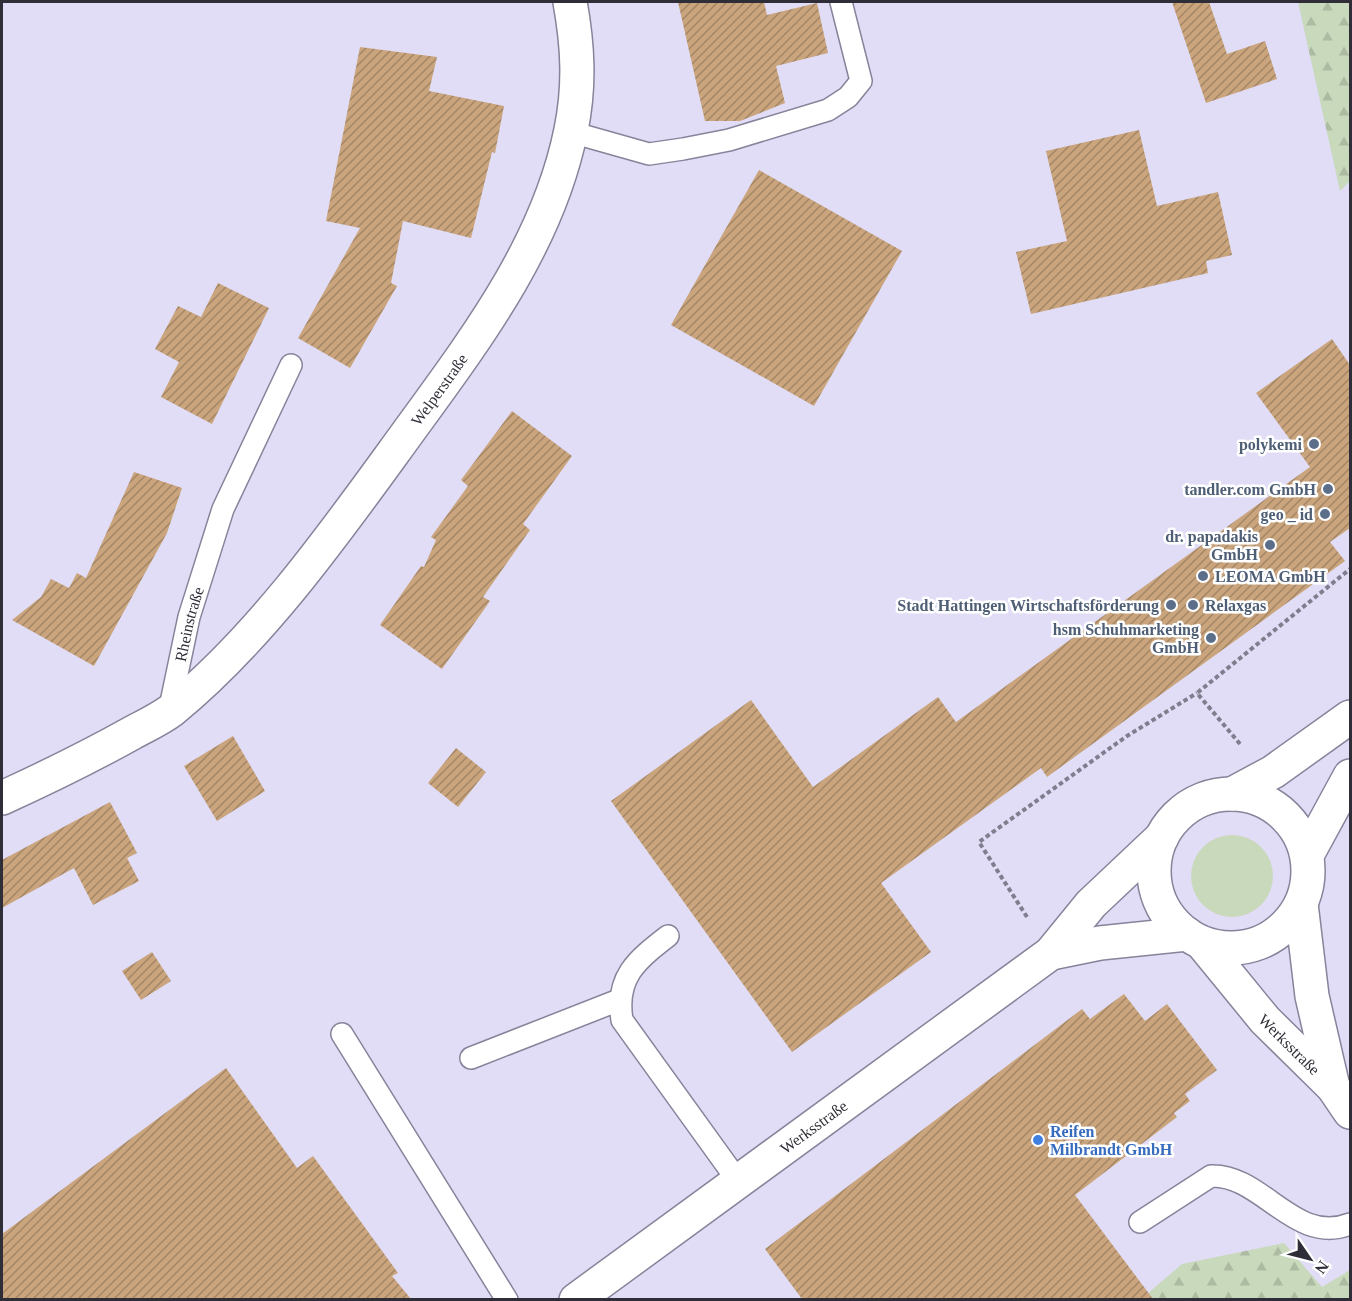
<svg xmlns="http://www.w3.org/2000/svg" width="1352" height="1301" viewBox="0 0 1352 1301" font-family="'Times New Roman',serif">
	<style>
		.green { fill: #c8d9bc }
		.forest { fill: url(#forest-firs) }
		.building { fill: url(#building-hatch) }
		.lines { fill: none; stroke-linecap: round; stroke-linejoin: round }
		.service-casing { stroke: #87839a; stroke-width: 24 }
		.minor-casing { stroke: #87839a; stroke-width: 36 }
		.path { stroke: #807d8e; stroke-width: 4; stroke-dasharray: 4.5 3; stroke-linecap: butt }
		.service { stroke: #fff; stroke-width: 21 }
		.minor { stroke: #fff; stroke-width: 33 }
		.service-dot { fill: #5c6f8a; stroke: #fff; stroke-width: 2 }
		.shop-dot { fill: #3f7fe0; stroke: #fff; stroke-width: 2 }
		.labels { text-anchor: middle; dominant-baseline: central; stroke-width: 5; stroke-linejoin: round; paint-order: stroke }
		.street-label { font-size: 16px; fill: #2f2d37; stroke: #fff }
		.service-label { font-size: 16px; font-weight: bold; fill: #4e5e75; stroke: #fff; text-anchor: end }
		.shop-label { font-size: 16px; font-weight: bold; fill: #366cbe; stroke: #fff; text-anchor: start }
	</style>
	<defs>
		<pattern id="forest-firs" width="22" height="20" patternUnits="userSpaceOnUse" patternTransform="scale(1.5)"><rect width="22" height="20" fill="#c8d9bc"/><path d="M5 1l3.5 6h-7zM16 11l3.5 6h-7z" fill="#acbba2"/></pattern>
		<pattern id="building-hatch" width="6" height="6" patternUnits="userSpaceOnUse" patternTransform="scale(1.5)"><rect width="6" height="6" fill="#c9a47c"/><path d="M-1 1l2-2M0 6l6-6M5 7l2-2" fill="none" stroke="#a48666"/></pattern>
	</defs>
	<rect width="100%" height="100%" fill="#e1ddf6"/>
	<path class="green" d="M1191 876a41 41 0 1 1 82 0a41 41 0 1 1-82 0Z"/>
	<path class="forest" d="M1298,2H1350V181L1340,191Z
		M1284,1243L1322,1287L1350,1270V1299L1140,1300L1182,1264Z"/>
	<path class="building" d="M678,2H764L767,15L817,3L828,53L776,66L785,103L740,121H705Z
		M1172,2H1209L1227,54L1265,41L1277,79L1206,103Z
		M360,47L437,57L429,91L504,106L495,153L492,152L471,238L403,221L391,283L397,286L350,368L298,338L360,228L326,221Z
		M1139,130L1157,206L1218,192L1232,255L1206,261L1208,273L1031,314L1016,252L1067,241L1046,151Z
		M759,170L902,251L814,406L671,325Z
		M218,283L269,308L212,424L161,397L179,362L155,349L178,306L201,317Z
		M1332,339L1350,365V528L1330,542L1345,561L1047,777L1041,768L881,883L931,952L792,1052L611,801L751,700L813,787L938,697L956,722L1310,467L1256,393Z
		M512,411L572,456L523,524L530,530L483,597L490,601L442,669L380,625L421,566L424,567L436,540L431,537L468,486L461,480Z
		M134,472L182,488L167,533L94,666L12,620L41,597L51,579L69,588L77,573L86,578Z
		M233,736L265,791L217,821L184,766Z
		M456,748L486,772L458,807L428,783Z
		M110,802L137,853L127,858L139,881L93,905L74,868L2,908V860Z
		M152,952L171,981L141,1000L122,971Z
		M1124,994L1145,1021L1167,1004L1217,1070L1185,1094L1190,1101L1174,1113L1177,1117L1075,1195L1153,1299H802L765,1249L1082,1009L1090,1019Z
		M226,1068L297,1168L313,1156L398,1273L392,1276L411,1299H2V1234Z"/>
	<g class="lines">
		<g class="service-casing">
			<g id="service">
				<path d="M571,132L649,154L683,149L729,140L828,110L848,97L861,81L841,2"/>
				<path id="s1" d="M169,712L189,617L223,509L291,365"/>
				<path d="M668,936C637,960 615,977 622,1020L738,1181"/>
				<path d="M342,1034L507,1300"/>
				<path d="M471,1058L619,1000"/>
				<path d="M1140,1222L1211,1176C1262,1174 1295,1246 1350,1224"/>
			</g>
		</g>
		<g class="minor-casing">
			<g id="minor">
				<path d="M1232,794L1273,772L1350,717"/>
				<circle cx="1231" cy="871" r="77"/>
				<path id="s2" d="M2,798C46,778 89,757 132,733C145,726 160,719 172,710C259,639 332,537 398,446C468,349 547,250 571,130C580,86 578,46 570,2"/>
				<path d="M1307,855L1350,776"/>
				<path d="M1301,904L1312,996L1333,1087"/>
				<path id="s3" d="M1202,943L1265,1020L1333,1087L1350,1112"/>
				<path d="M1051,953L1100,943L1187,934"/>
				<path id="s4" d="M576,1300L1051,953L1091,904L1162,837"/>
			</g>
		</g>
		<path class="path" d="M1240,744L1197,693L1350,569
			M1027,917L979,842L1127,736L1197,693"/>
		<use href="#service" class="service"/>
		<use href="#minor" class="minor"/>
	</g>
	<g class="service-dot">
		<circle cx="1314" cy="444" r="6"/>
		<circle cx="1328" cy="489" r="6"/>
		<circle cx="1325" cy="514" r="6"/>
		<circle cx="1270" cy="545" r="6"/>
		<circle cx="1203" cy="576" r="6"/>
		<circle cx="1171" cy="605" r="6"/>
		<circle cx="1193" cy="605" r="6"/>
		<circle cx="1211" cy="638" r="6"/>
	</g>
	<circle class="shop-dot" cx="1038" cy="1140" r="6"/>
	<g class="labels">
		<g class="street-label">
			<text stroke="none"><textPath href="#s2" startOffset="610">Welperstraße</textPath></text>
			<text stroke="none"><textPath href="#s1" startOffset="90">Rheinstraße</textPath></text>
			<text stroke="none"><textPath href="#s3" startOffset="134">Werksstraße</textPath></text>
			<text stroke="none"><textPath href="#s4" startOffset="294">Werksstraße</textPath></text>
		</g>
		<g class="service-label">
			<text x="1302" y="444">polykemi</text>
			<text x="1316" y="489">tandler.com GmbH</text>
			<text x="1313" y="514">geo _ id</text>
			<text x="1258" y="536">dr. papadakis<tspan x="1258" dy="18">GmbH</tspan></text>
			<text x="1215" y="576" text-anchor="start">LEOMA GmbH</text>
			<text x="1159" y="605">Stadt Hattingen Wirtschaftsförderung</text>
			<text x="1205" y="605" text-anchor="start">Relaxgas</text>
			<text x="1199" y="629">hsm Schuhmarketing<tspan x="1199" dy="18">GmbH</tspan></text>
		</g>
		<g class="shop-label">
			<text x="1050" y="1131">Reifen<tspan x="1050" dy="18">Milbrandt GmbH</tspan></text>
		</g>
	</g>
	<rect width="1352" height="1301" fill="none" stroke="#2f2d37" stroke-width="6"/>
	<g transform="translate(1310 1259) rotate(125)" stroke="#ffffff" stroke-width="4.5" paint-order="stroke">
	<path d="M0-4.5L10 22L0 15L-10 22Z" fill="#2f2d37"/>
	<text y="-9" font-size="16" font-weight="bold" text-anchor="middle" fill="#2f2d37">N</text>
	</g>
</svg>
